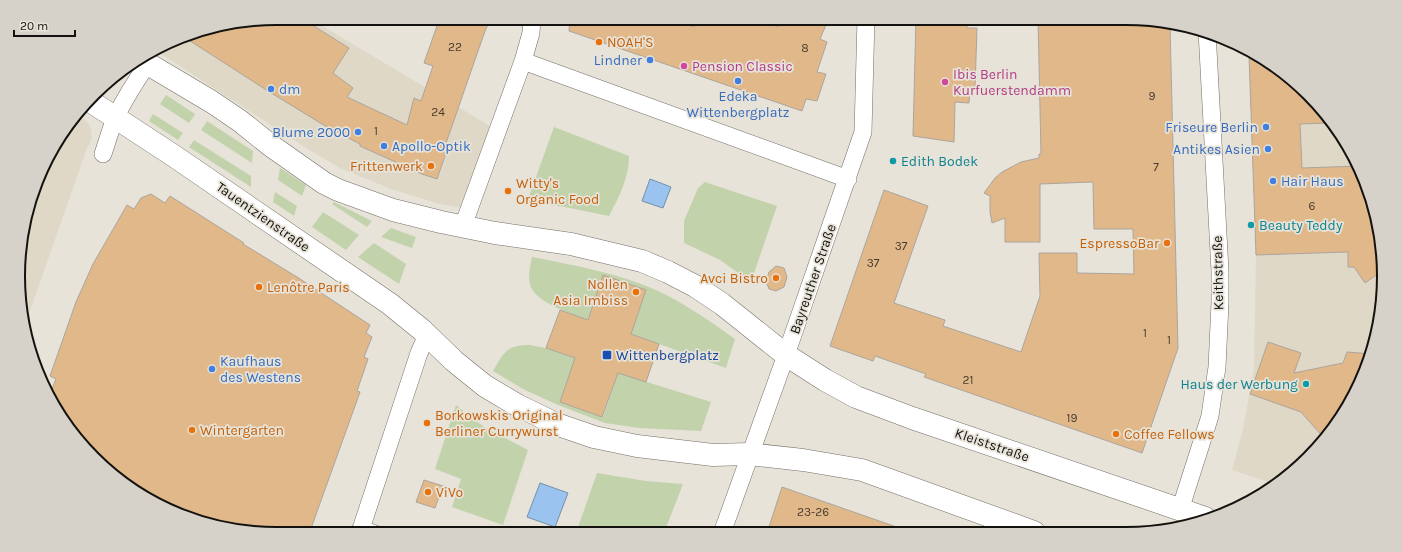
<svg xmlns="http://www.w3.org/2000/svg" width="1402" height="552" viewBox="0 0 1402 552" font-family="Karla,sans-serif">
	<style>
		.built { fill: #dfd8c7 }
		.green { fill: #c2d2ab }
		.water { fill: #9ac4ef; stroke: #728fac }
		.building { fill: #e0b88a; stroke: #aca59d }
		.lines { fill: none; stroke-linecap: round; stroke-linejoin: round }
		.street-casing { stroke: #736f66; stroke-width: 18 }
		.secondary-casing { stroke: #736f66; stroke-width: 23 }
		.street { stroke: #fff; stroke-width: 17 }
		.secondary { stroke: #fff; stroke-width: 22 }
		.food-dot { fill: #e8710a; stroke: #e7e3d9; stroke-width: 1.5 }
		.shop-dot { fill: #3f7fe0; stroke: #e7e3d9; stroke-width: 1.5 }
		.hotel-dot { fill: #d1479c; stroke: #e7e3d9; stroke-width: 1.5 }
		.culture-dot { fill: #0f9aa8; stroke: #e7e3d9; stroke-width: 1.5 }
		.transit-dot { fill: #1a4fb4; stroke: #e7e3d9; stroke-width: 1.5 }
		.labels { text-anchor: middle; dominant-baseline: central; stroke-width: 3.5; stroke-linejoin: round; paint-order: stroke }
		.number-label { font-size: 12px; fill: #473c2e }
		.food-label { font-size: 14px; fill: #c56008; stroke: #e7e3d9; text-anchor: start }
		.shop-label { font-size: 14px; fill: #366cbe; stroke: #e7e3d9; text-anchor: end }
		.hotel-label { font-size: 14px; fill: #b23c85; stroke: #e7e3d9; text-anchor: start }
		.culture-label { font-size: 14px; fill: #0d838f; stroke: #e7e3d9; text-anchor: start }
		.street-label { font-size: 14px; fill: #14120f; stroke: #e7e3d9 }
		.transit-label { font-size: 14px; fill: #164399; stroke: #e7e3d9; text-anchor: start }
		.rim { fill: none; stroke: #14120f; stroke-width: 2 }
	</style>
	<rect width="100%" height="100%" fill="#e7e3d9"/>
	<path class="built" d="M276,18H309L490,126L462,208L439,204L391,189L340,168L311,151L158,52L193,32Z
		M1249,55L1296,82L1357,162L1383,259L1370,359L1341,419L1296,470L1274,484L1232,470L1243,429L1254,368L1256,255Z
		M79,114L88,123L91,129L92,138L86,151L24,328L20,242L52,147Z"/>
	<path class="green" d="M166,95L195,114L189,123L160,104Z
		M153,114L183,133L178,140L149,121Z
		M207,121L253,151L252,163L201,130Z
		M554,127L629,156C629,178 619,197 609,216L565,207L527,202Z
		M194,140L251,176V187L189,147Z
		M280,168L306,185L302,196L278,180Z
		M705,182L777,206L751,282L720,260L684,243V221L698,188Z
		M275,192L297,206L294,216L273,202Z
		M334,202L372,221L367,227L332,204Z
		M323,212L359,235L346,250L312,227Z
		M391,228L416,237L412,248L381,237Z
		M374,243L406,264L399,284L358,257Z
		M532,257C574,265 617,273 656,290C684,303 710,321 735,339L726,368L631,334L603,275L588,320C572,314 536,303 530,285C528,276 530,266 532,257Z
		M530,345L546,348L575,358L560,402L603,417L618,373L711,402L701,431L639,428L605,423L558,405L523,389L493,371C504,352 507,345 530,345Z
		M456,405L484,427L528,450L503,525L452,507L461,479L435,469Z
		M597,473L646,481L683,484L664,533H576Z"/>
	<path class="water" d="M650,179L671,187L663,208L642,201Z
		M540,483L568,493L555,527L527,517Z"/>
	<path class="building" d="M276,18H301L349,48L333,73L353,88L347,97L407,125L414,98L421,101L433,66L424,63L439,20L449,22V18H491L485,31L445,146L448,147L437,179L422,174L360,146V144L322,124L268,91L184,37L193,32Z
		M570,18H654L673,24L675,20L694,27L697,18L713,23L715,18H755L778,27L782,18H821L820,22L826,25L820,39L827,42L817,72L826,74L817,101L806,99L802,111L569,31Z
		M916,18H968L967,28H977L975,88H970L969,103L955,102L954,142L913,136Z
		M1038,18H1126L1170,25L1178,348L1142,453L924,377L926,374L875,356L873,361L830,346L884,190L928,206L894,303L945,320L943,326L1021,352L1040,296L1039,253H1077V273L1134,274L1133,229H1094L1093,182L1040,184V242H1005V218L992,223L990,212V196L984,193L995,178L1002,172L1021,162L1039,158V154H1041Z
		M1249,55L1296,82L1328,123L1300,124L1302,168L1359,166L1376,231L1378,274L1365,283L1354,267H1348V252L1256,255Z
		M151,194L165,203L170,196L244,243L243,244L297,277L370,325L366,333L372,337L364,357L368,359L357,391L360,392L309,534H276L193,520L119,481L53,405L49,396L56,379L50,376L76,302L93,264L127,205L134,209L141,198Z
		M776,266L784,268L787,277L784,287L776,291L769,289L766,281L769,272Z
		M603,275L646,290L631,334L659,344L646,382L618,373L602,417L560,402L575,358L546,348L560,310L588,320Z
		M1268,342L1301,353L1294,373L1343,363L1347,352L1371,354L1370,359L1341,419L1324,438L1301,412L1250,394Z
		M424,480L443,486L435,508L416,502Z
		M782,487L905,530V532L767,533Z"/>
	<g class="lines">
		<g class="street-casing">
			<path id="street" d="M523,61L848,179
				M103,154L115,117L130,91L147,64
				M463,226L523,61L531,33L532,18
				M1180,510L1210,416L1217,367L1220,303V271L1207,31
				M361,529L375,534
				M722,533L786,355L863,132L866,18
				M357,534L361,529L419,353L427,335"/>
		</g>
		<g class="secondary-casing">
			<path id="secondary" d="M143,61L212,102L240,121L270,145L324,183L338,190L393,210L441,222L495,233L571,244L642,261L668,272L695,286L722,304L786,355L825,380L856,397L912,418L1205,518
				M90,101L174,156L390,304L422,330L454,361L485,386L517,405L556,424L594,437L637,446L713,455L749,454L803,460L862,470L1034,532"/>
		</g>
		<use href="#street" class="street"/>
		<use href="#secondary" class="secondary"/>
	</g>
	<g class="food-dot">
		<circle cx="599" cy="42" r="4"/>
		<circle cx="431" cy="166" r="4"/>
		<circle cx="508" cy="191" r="4"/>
		<circle cx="1167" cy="243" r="4"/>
		<circle cx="776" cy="278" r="4"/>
		<circle cx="259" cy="287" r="4"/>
		<circle cx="636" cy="292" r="4"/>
		<circle cx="427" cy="423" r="4"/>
		<circle cx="192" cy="430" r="4"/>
		<circle cx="1116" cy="434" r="4"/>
		<circle cx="428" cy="492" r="4"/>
	</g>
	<g class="shop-dot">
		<circle cx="650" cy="60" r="4"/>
		<circle cx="738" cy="81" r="4"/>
		<circle cx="271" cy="89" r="4"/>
		<circle cx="1266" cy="127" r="4"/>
		<circle cx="358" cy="132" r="4"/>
		<circle cx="384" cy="146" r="4"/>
		<circle cx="1268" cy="149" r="4"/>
		<circle cx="1273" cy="181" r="4"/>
		<circle cx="212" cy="369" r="4"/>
	</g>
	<g class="hotel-dot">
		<circle cx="684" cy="66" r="4"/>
		<circle cx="945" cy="82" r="4"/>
	</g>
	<g class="culture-dot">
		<circle cx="893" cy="161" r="4"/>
		<circle cx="1251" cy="225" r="4"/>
		<circle cx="1306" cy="384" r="4"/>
	</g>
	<rect class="transit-dot" x="602" y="350" width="10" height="10" rx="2"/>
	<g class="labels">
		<g class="number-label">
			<text x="455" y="47">22</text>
			<text x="805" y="48">8</text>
			<text x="1152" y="96">9</text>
			<text x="438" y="112">24</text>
			<text x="376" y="131">1</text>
			<text x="1156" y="167">7</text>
			<text x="1312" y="206">6</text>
			<text x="901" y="246">37</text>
			<text x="873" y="263">37</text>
			<text x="1145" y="333">1</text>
			<text x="1169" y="340">1</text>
			<text x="968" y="380">21</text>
			<text x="1072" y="418">19</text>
			<text x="813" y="512">23-26</text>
		</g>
		<g class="food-label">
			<text x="607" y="42">NOAH'S</text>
			<text x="423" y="166" text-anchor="end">Frittenwerk</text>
			<text x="516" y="183">Witty's<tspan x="516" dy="16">Organic Food</tspan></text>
			<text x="1159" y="243" text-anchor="end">EspressoBar</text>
			<text x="768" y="278" text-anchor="end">Avci Bistro</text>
			<text x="628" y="284" text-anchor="end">Nollen<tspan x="628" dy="16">Asia Imbiss</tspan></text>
			<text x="267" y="287">Lenôtre Paris</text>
			<text x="435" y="415">Borkowskis Original<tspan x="435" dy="16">Berliner Currywurst</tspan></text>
			<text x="200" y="430">Wintergarten</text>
			<text x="1124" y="434">Coffee Fellows</text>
			<text x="436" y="492">ViVo</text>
		</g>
		<g class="shop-label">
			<text x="642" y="60">Lindner</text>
			<text x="279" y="89" text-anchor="start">dm</text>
			<text x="738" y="96" text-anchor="middle">Edeka<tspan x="738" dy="16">Wittenbergplatz</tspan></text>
			<text x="1258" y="127">Friseure Berlin</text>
			<text x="350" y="132">Blume 2000</text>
			<text x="392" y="146" text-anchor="start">Apollo-Optik</text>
			<text x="1260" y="149">Antikes Asien</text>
			<text x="1281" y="181" text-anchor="start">Hair Haus</text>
			<text x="220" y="361" text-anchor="start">Kaufhaus<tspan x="220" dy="16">des Westens</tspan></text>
		</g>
		<g class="hotel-label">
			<text x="692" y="66">Pension Classic</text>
			<text x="953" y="74">Ibis Berlin<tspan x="953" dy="16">Kurfuerstendamm</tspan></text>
		</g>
		<g class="culture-label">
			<text x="901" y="161">Edith Bodek</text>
			<text x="1259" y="225">Beauty Teddy</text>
			<text x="1298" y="384" text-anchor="end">Haus der Werbung</text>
		</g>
		<g class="street-label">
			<text transform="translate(263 217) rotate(35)">Tauentzienstraße</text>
			<text transform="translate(1218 273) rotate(-91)">Keithstraße</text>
			<text transform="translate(813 279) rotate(-71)">Bayreuther Straße</text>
			<text transform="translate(992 445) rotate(19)">Kleiststraße</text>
		</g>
		<g class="transit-label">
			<text x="616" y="355">Wittenbergplatz</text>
		</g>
	</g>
	<path d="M0 0H1402V552H0ZM276 25H1126A251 251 0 0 1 1377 276V276A251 251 0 0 1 1126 527H276A251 251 0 0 1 25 276V276A251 251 0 0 1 276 25Z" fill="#d6d2c9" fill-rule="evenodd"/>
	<path class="rim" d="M276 25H1126A251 251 0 0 1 1377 276V276A251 251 0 0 1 1126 527H276A251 251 0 0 1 25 276V276A251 251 0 0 1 276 25Z"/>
	<path d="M14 30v6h61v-6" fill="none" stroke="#14120f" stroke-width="2"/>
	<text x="20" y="30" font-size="12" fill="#14120f" stroke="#e7e3d9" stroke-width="3" paint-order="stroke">20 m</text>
</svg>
